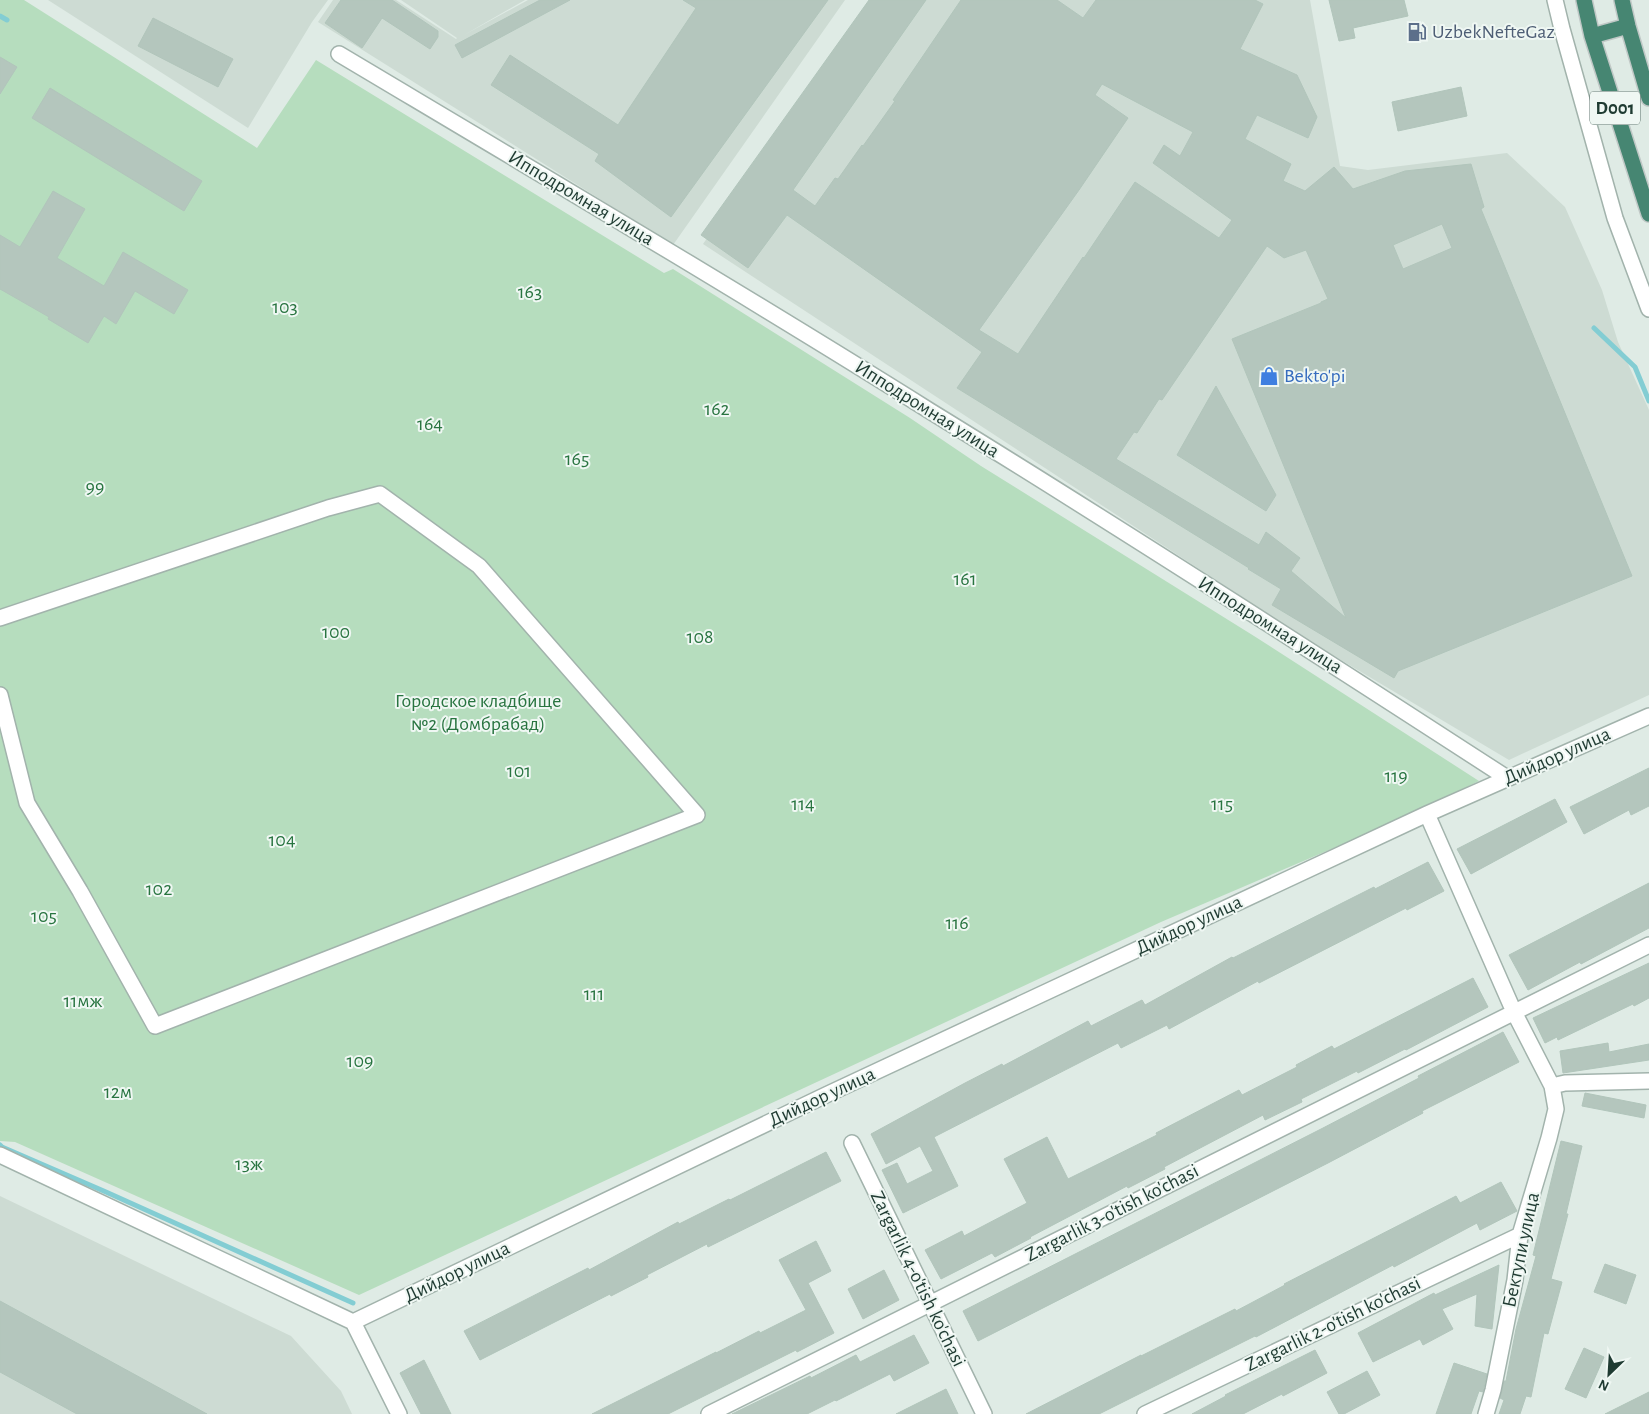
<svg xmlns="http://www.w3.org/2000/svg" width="1649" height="1414" viewBox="0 0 1649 1414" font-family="'Alegreya Sans',sans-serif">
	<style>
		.built { fill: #cddbd3 }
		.green { fill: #b6ddbe }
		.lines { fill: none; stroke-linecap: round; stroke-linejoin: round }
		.stream { stroke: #83cdd3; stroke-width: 5 }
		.building { fill: #b4c6bd; stroke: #b1c5bb; fill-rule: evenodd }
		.minor-casing { stroke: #a2b3ac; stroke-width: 18 }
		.tertiary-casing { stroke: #a2b3ac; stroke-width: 18 }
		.trunk-casing { stroke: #c0c8c6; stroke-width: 18 }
		.minor { stroke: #fff; stroke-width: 15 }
		.tertiary { stroke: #fff; stroke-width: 15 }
		.trunk { stroke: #468672; stroke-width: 15 }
		.labels { text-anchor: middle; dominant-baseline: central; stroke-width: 4; stroke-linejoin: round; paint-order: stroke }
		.shield { fill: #eff7f3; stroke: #5d736c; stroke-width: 1 }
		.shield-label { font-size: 19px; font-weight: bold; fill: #1f3b32 }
		.service-label { font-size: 20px; fill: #4e5e75; stroke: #eff7f3; text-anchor: start }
		.street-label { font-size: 20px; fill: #1f3b32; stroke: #eff7f3 }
		.park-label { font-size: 20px; fill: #287440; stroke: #eff7f3 }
		.shop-label { font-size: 20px; fill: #366cbe; stroke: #eff7f3; text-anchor: start }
	</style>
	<rect width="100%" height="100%" fill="#dfebe5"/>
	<path class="built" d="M48,0H328L312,22L248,128Z
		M333,0H396L456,39L457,38L401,0H525L464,35L528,0H845L673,245L318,22Z
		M873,0H1310L1340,166L1368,170L1507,153L1565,207L1602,290L1618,342L1649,410V695L1509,760L1309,641L703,244Z
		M0,1196L291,1336L341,1391L352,1414H0Z"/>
	<path class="green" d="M0,0H24L257,148L316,60L664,273L673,269L910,418L981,466L1254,636L1479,781L1390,824L1161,922L359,1295L15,1142L0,1141Z"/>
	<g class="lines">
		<path class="stream" d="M0,16L7,20
			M1594,328L1635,367L1649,401
			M0,1145L2,1147L106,1192L353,1303"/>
	</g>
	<path class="building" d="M341,0H392L438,31V37L430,49L382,18L362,48L325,23Z
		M540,0H570L462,58L455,45Z
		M683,0H828L671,217L595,161L599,154L491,85L510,55L618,125L696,8Z
		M869,0H926L793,190L815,206L835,178L838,179L862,145L863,146L895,101L893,100L961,0H1057L1083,18L1096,0H1255L1263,4L1240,49L1297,75L1317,117L1308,138L1257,115L1245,139L1291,164L1283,181L1305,191L1334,167L1353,189L1405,171L1471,164L1484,207L1481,209L1632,576L1398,671L1394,678L1272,605L1281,589L1248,569L1249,568L957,388L982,352L787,215L748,268L701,235ZM1102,84L1193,132L1180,156L1164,145L1153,163L1232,220L1219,238L1135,182L1084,258L1083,257L1018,354L979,330L1079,190L1128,118L1095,95ZM1442,224L1452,248L1403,269L1393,245ZM1267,246L1284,258L1306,250L1328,299L1321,302V303L1232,339L1346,618L1291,571L1300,558L1266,532L1259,545L1116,459L1134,432L1137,433L1159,399L1162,400Z
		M1329,0H1404L1408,16L1353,28L1355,38L1339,41Z
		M153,18L233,59L218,87L138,46Z
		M0,57L17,67L0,94Z
		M1461,87L1467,116L1398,131L1392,102Z
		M50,88L202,181L184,211L32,118Z
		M53,191L85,209L57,258L104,286L123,252L188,290L174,314L135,291L116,324L104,316L88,343L48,319L49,317L0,289V235L20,247Z
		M1216,386L1276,495L1266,511L1177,455Z
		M1649,768V806L1631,815L1629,810L1584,834L1570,807Z
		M1555,799L1567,822L1471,874L1457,849Z
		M1428,862L1444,891L1407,910L1406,908L1259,983L1258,981L1169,1029L1167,1025L1121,1048L1118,1043L934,1137L958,1186L903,1213L882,1170L897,1163L907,1184L933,1171L920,1146L886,1164L871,1134L965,1083L1002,1064L1003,1066L1088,1021L1091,1026L1142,1000L1145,1005L1232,957L1233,958L1374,887L1375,889Z
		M1649,883V928L1581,964L1580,962L1528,990L1509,955Z
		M1649,963V998L1634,1006L1633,1004L1558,1040L1557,1037L1545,1043L1533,1018Z
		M1473,978L1488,1007L1406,1050L1405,1049L1358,1073L1357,1071L1301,1099L1302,1102L1265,1120L1263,1115L1164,1167L1165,1169L1128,1188L1127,1186L1030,1237L1031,1238L995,1257L992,1253L941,1279L925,1250L962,1231L964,1236L1027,1203L1004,1159L1047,1137L1068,1179L1157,1135L1156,1133L1239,1090L1242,1095L1297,1067L1296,1065L1332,1046L1334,1049Z
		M1503,1032L1519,1062L1422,1111L1423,1113L1328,1163L978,1341L963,1311L1323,1128L1419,1078L1418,1076Z
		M1608,1043L1609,1052L1649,1044V1060L1563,1073L1560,1051Z
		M1585,1093L1646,1105L1644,1118L1582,1106Z
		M1561,1141L1582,1146L1566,1214H1568L1551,1279L1562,1282L1548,1334L1544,1333L1531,1397L1526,1396L1520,1414H1499L1504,1400L1500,1398L1504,1381H1506L1516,1329L1536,1256L1533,1255Z
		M826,1152L841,1181L708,1247L707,1244L647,1275L648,1277L611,1296L610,1294L480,1360L464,1331L588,1268L589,1270L678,1222L679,1224L729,1199L730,1200Z
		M1501,1182L1517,1211L1480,1230L1477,1223L1394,1267L1393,1265L1336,1295L1256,1337L1255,1336L1099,1414H1026L1141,1355V1356L1235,1309L1236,1311L1285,1285L1284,1284L1456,1196L1460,1203Z
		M816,1241L831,1271L808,1283L834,1333L797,1352L796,1350L668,1414H592L716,1352V1353L759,1331L760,1333L806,1310L779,1260Z
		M1605,1264L1636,1275L1626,1304L1594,1292Z
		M1499,1265L1492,1329L1475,1326L1477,1294L1442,1309L1453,1329L1423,1345L1420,1339L1373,1362L1358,1333L1434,1293L1435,1295Z
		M884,1270L899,1300L863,1319L848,1289Z
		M0,1301L207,1414H77L0,1372Z
		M914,1335L929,1363L894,1381L890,1374L836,1401L835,1400L807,1414H732L810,1376L811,1378L856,1355L860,1362Z
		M1584,1348L1604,1357L1586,1398L1565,1389Z
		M1315,1350L1327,1373L1283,1396L1282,1394L1243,1414H1192L1226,1396L1225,1395Z
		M424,1360L451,1414H421L400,1373Z
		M1454,1363L1487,1374L1483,1392L1479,1391L1471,1414H1436Z
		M1367,1371L1380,1395L1344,1414H1339L1327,1392Z
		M946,1389L958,1414H896Z
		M1649,1392V1414H1605Z"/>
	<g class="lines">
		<g class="minor-casing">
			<path id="minor" d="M339,54C537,172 735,289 930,411C1124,530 1316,654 1507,778
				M0,618L328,508L380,494L479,566L697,815L155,1026L80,891L27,803L0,695
				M1427,814L1514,1012L1552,1086L1556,1109L1549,1138L1520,1235L1515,1280L1493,1390L1486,1414
				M1552,1086L1565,1083L1649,1081
				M852,1143L984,1414
				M0,1155L353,1322
				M353,1322L828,1094L1427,814L1649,716
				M353,1322L399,1414
				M709,1414L1649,945
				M1145,1414L1520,1235"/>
		</g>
		<g class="tertiary-casing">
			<path id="tertiary" d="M1555,0L1562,29L1615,218L1649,309"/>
		</g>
		<g class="trunk-casing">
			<path id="trunk" d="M1584,0L1592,36L1649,214
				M1622,0L1628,26L1649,98
				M1592,36L1628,26"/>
		</g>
		<use href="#minor" class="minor"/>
		<use href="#tertiary" class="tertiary"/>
		<use href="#trunk" class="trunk"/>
	</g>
	<defs>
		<g id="fuel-bare" transform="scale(1.5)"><path d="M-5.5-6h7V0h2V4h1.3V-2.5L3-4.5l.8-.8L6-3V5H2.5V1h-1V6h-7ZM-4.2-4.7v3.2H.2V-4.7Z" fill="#5c6f8a" stroke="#eff7f3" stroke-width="2.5" paint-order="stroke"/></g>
		<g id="shop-bare" transform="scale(1.5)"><path d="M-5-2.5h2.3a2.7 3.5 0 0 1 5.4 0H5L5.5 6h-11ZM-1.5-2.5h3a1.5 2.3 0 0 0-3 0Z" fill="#3f7fe0" stroke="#eff7f3" stroke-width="2.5" paint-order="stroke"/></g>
	</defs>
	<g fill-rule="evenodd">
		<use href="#fuel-bare" x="1417" y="32"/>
		<use href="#shop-bare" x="1269" y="376"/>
	</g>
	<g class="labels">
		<rect class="shield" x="1590" y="91.5" width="50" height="33" rx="4"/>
		<g class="shield-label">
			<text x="1615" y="108">D001</text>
		</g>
		<g class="service-label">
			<text x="1432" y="32">UzbekNefteGaz</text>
		</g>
		<g class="street-label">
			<text transform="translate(581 198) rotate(31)">Ипподромная улица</text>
			<text transform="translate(927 409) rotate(32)">Ипподромная улица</text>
			<text transform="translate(1270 625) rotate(32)">Ипподромная улица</text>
			<text transform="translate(1557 756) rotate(-24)">Дийдор улица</text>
			<text transform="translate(1189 925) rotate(-25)">Дийдор улица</text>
			<text transform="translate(822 1097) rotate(-25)">Дийдор улица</text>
			<text transform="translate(1112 1213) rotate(-27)">Zargarlik 3-o'tish ko'chasi</text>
			<text transform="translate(1521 1250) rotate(-78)">Бектупи улица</text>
			<text transform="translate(457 1272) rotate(-26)">Дийдор улица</text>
			<text transform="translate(918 1279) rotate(64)">Zargarlik 4-o'tish ko'chasi</text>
			<text transform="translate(1333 1324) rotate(-26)">Zargarlik 2-o'tish ko'chasi</text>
		</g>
		<g class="park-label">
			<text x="530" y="292">163</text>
			<text x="285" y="307">103</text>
			<text x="717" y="409">162</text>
			<text x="430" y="424">164</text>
			<text x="577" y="459">165</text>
			<text x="95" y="487">99</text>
			<text x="965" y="579">161</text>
			<text x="336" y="632">100</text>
			<text x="700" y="637">108</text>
			<text x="478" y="701">Городское кладбище<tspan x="478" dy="23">№2 (Домбрабад)</tspan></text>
			<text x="519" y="771">101</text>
			<text x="1396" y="776">119</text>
			<text x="803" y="804">114</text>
			<text x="1222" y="804">115</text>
			<text x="282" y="840">104</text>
			<text x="159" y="889">102</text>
			<text x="44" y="916">105</text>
			<text x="957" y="923">116</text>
			<text x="594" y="994">111</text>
			<text x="83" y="1001">11мж</text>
			<text x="360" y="1061">109</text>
			<text x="118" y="1092">12м</text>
			<text x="249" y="1164">13ж</text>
		</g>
		<g class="shop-label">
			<text x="1284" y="376">Bekto'pi</text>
		</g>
	</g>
	<g transform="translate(1609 1374) rotate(205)" stroke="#eff7f3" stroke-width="4" paint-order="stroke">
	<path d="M0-4L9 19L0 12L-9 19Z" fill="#1f3b32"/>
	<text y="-8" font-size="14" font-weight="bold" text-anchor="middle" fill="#1f3b32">N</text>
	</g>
</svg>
